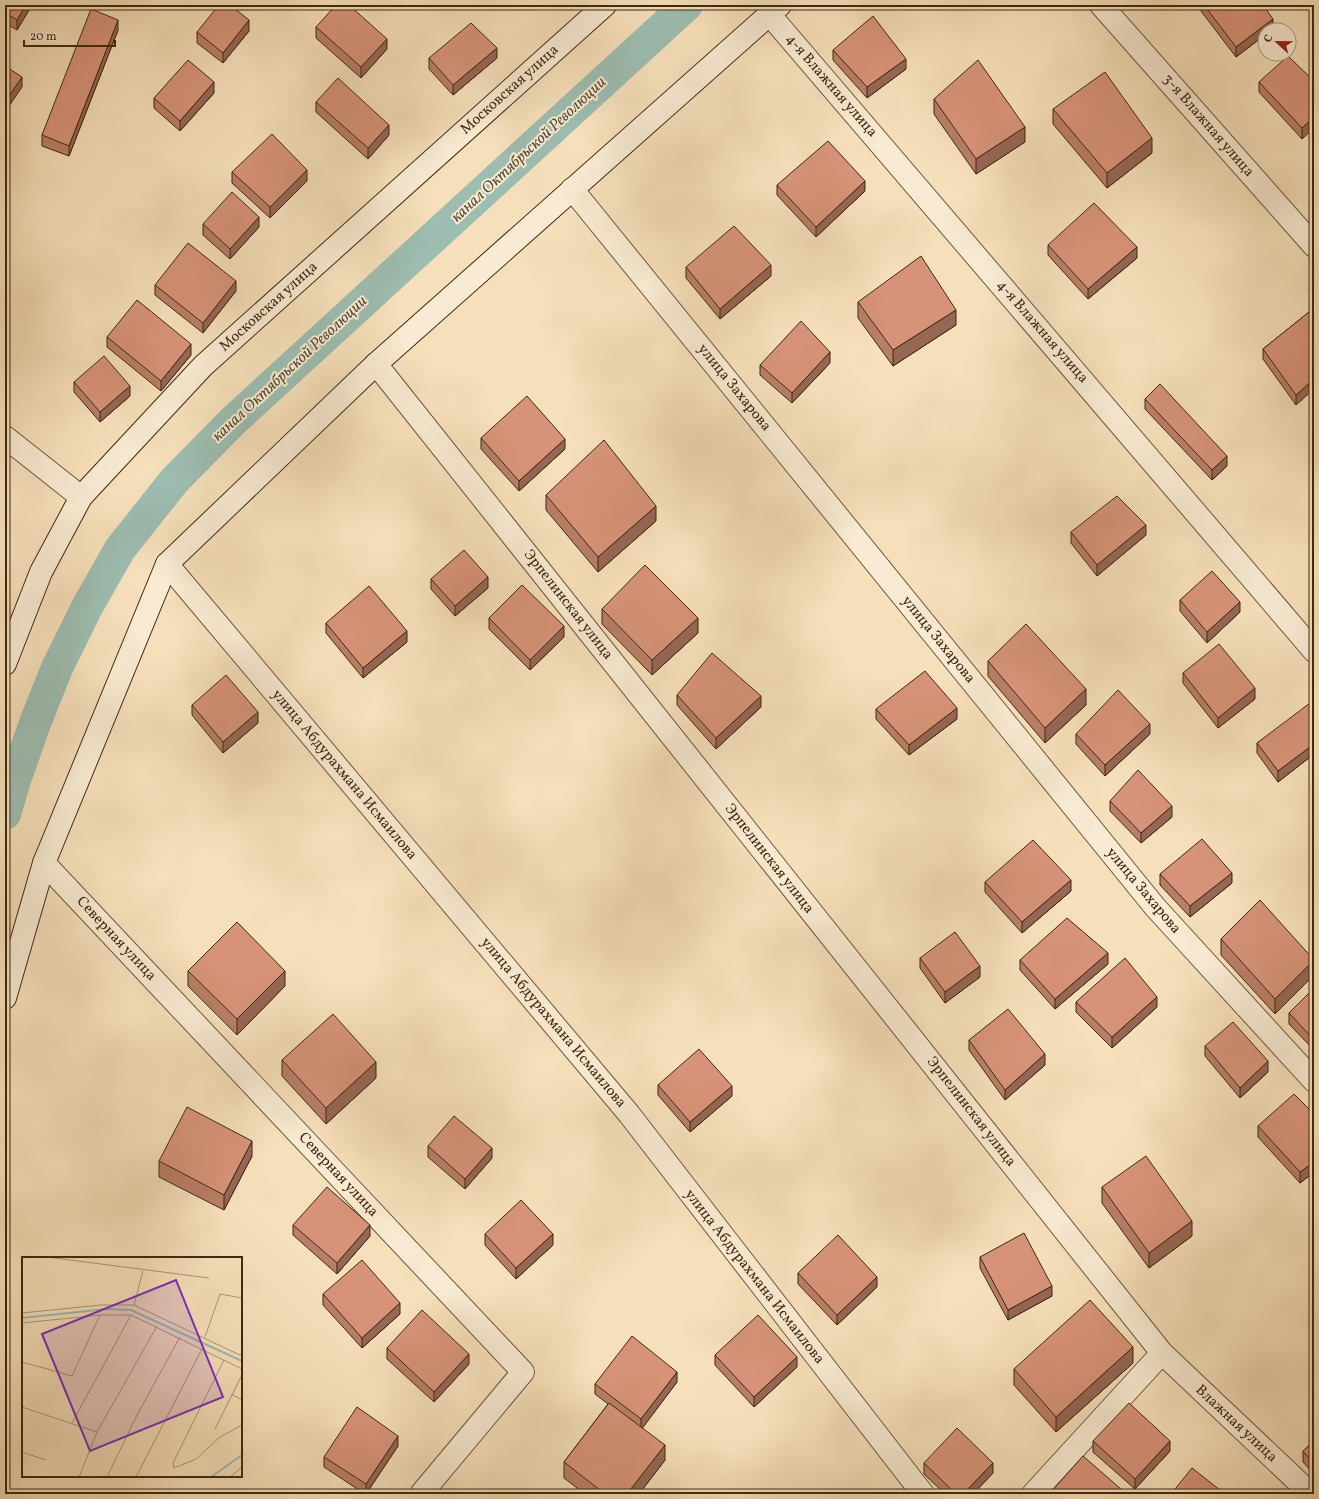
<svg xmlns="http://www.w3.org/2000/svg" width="1319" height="1499" viewBox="0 0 1319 1499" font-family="Vollkorn,serif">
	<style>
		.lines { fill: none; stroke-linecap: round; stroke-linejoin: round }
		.canal { stroke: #9dbdb1; stroke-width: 32 }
		.street-casing { stroke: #6d5739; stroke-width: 24 }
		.secondary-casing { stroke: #3f290e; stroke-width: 24 }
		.street { stroke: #f9ebd3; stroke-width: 22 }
		.secondary { stroke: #f9ebd3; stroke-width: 22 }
		.wall { fill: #b97e68; stroke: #3f290e }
		.shaded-wall { fill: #966755; stroke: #3f290e }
		.building { fill: #d79379; stroke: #3f290e }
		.labels { text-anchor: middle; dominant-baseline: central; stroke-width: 4; stroke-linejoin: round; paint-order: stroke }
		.street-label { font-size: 15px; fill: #3f290e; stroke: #f9ebd3 }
		.water-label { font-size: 16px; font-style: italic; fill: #564e37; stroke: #f9ebd3 }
		.inset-river { fill: none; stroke: #9dbdb1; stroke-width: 2 }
		.inset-road { fill: none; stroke: #ad9776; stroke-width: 1 }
		.view { fill: #7b2cbf; fill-opacity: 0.15; stroke: #7b2cbf; stroke-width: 2 }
		.inset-edge { fill: none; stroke: #3f290e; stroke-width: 2 }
	</style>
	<rect width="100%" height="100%" fill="#f6e0bb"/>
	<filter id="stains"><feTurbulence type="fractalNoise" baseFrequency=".005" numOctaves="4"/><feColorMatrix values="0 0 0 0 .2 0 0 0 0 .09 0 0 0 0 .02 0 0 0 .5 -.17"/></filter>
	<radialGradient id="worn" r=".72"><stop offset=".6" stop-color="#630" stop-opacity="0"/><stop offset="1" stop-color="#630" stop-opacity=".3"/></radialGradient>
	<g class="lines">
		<path class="canal" d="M5,814L14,783L35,723L57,668L87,607L120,549L174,481L233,421L687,5"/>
		<g class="street-casing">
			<path id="street" d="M1101,5L1314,246
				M769,14L1314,651
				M572,189L1155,907L1314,1081
				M376,364L1162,1353L1311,1494
				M5,437L81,497
				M167,564L629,1114L923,1494
				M44,863L523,1372L421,1494
				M1033,1494L1162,1353"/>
		</g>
		<g class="secondary-casing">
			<path id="secondary" d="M5,664L41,572L81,497L203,366L605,5
				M5,998L44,863L167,564L376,364L780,5"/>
		</g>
		<use href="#street" class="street"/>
		<use href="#secondary" class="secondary"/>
	</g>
	<path class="wall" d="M5,5H32L17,30L5,23Z
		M1201,5H1263L1273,29L1272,30H1265V35L1236,57L1201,11Z
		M316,27L387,49L361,78L316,38Z
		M118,30L69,156L42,146V135Z
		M249,31L223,63L197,43V32Z
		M833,50L906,69L867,98L833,60Z
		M429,58H497L453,95L429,69Z
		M1314,81L1302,139L1259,92V82Z
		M214,93L180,131L154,108V98Z
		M934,99L1025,142L976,174L934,114Z
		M316,102L389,135L368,159L316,112Z
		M1053,109L1152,153L1107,188L1053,124Z
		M232,172L307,181L270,218L232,183Z
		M777,185L865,191L816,237L777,195Z
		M203,224L259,227L230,259L203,235Z
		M1048,245L1137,258L1088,299L1048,255Z
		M686,267L771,276L720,319L686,278Z
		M155,285L236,291L203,333L155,295Z
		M858,302L956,325L893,366L858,318Z
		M1314,308L1296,405L1263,359V349Z
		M107,337L191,355L161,391L107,347Z
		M830,363L792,403L760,375V365Z
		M74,382L130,396L100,422L74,392Z
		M1145,399L1227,466L1212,480L1145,409Z
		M481,438L565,449L519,491L481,449Z
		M546,495L656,521L598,572L546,510Z
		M1071,532L1146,535L1097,576L1071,543Z
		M431,579L488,588L455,616L431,589Z
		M1180,600L1240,612L1207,643L1180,611Z
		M602,609L698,633L652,675L602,624Z
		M489,618L564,637L530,670L489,629Z
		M326,623L407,642L363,678L326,633Z
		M988,661L1086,705L1045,743L988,676Z
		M1183,673L1255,699L1218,728L1183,683Z
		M677,695L761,707L716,749L677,705Z
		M192,705L258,723L223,753L192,715Z
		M1314,708V754L1278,782L1257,753V743Z
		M876,709L957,719L909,755L876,719Z
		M1076,734H1150L1105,776L1076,744Z
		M1110,801L1172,817L1141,843L1110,811Z
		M1160,874L1232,883L1190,917L1160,885Z
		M985,882L1071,891L1022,933L985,892Z
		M1221,939L1314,975L1275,1014L1221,955Z
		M920,958L980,977L945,1003L920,968Z
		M1020,960L1108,964L1055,1009L1020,970Z
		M188,971L285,986L237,1035L188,986Z
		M1314,988V1050L1289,1024V1013Z
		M1076,1002L1157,1007L1112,1048L1076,1012Z
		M969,1040L1045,1065L1005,1100L969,1050Z
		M1205,1046L1268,1072L1240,1098L1205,1056Z
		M282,1060L376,1078L326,1124L282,1076Z
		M658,1085L732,1096L690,1132L658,1095Z
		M1314,1114V1172L1300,1183L1258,1137V1126Z
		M428,1146L492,1158L465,1189L428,1157Z
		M252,1156L224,1210L159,1177V1161Z
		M1102,1187L1192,1236L1149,1268L1102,1203Z
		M1314,1219V1233L1312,1231V1221Z
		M293,1225L370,1236L337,1274L293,1235Z
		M485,1234L553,1245L516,1279L485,1245Z
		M980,1257L1052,1296L1008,1320L980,1268Z
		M798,1273L877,1287L837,1325L798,1284Z
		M323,1294L400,1314L362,1348L323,1305Z
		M387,1348L469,1364L434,1402L387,1359Z
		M715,1355L797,1367L754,1407L715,1365Z
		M1133,1363L1056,1432L1014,1385V1369Z
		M677,1382L642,1428L665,1460L639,1494H585L564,1478V1462L608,1404L595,1394V1384Z
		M1093,1441L1170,1451L1135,1489L1093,1452Z
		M1314,1441V1474L1303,1462V1451Z
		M398,1446L366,1494H365L324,1467V1457Z
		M924,1463L993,1473L973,1494H945L924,1474Z"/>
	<path class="shaded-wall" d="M26,5H32L17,30V20Z
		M1273,19V29L1272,30H1265V35L1236,57V47Z
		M118,20V30L69,156V146Z
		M249,20V31L223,63V53Z
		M387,39V49L361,78V67Z
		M497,48V58L453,95V85Z
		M906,59V69L867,98V87Z
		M22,77V87L5,112V102Z
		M214,82V93L180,131V121Z
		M1314,117V128L1302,139V128Z
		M389,125V135L368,159V148Z
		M1025,127V142L976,174V159Z
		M1152,138V153L1107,188V173Z
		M307,170V181L270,218V207Z
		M865,181V191L816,237V227Z
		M259,217V227L230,259V249Z
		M1137,247V258L1088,299V289Z
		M771,265V276L720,319V309Z
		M236,281V291L203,333V323Z
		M956,310V325L893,366V350Z
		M191,344V355L161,391V381Z
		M830,352V363L792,403V393Z
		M1314,379V389L1296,405V395Z
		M130,386V396L100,422V412Z
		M565,439V449L519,491V481Z
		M1227,456V466L1212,480V470Z
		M656,506V521L598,572V557Z
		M1146,525V535L1097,576V565Z
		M488,577V588L455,616V606Z
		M1240,602V612L1207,643V632Z
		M698,618V633L652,675V660Z
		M564,626V637L530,670V660Z
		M407,631V642L363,678V668Z
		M1255,688V699L1218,728V718Z
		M1086,689V705L1045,743V728Z
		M761,696V707L716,749V738Z
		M957,708V719L909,755V745Z
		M258,712V723L223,753V742Z
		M1150,724V734L1105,776V765Z
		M1314,744V754L1278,782V771Z
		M1172,806V817L1141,843V833Z
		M1232,873V883L1190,917V906Z
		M1071,880V891L1022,933V922Z
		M1108,953V964L1055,1009V999Z
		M1314,960V975L1275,1014V999Z
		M980,966V977L945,1003V992Z
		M285,971V986L237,1035V1019Z
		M1157,997V1007L1112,1048V1037Z
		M1045,1054V1065L1005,1100V1090Z
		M1268,1061V1072L1240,1098V1088Z
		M376,1062V1078L326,1124V1108Z
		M732,1086V1096L690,1132V1122Z
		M252,1141V1156L224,1210V1195Z
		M492,1148V1158L465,1189V1179Z
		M1314,1162V1172L1300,1183V1172Z
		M1192,1221V1236L1149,1268V1253Z
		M370,1225V1236L337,1274V1263Z
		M553,1234V1245L516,1279V1268Z
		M877,1277V1287L837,1325V1315Z
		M1052,1286V1296L1008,1320V1310Z
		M400,1303V1314L362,1348V1338Z
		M1133,1347V1363L1056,1432V1417Z
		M469,1354V1364L434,1402V1392Z
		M797,1357V1367L754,1407V1397Z
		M677,1372V1382L641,1430V1419Z
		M398,1436V1446L366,1494V1484Z
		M1170,1441V1451L1135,1489V1479Z
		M665,1445V1460L639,1494H627Z
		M993,1463V1473L973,1494H963Z"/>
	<path class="building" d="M5,5H26L17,20L5,13Z
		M219,5H230L249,20L223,53L197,32Z
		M336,5H349L387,39L361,67L316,27Z
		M1204,5H1263L1273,19L1236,47Z
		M91,9L118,20L69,146L42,135Z
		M873,16L906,59L867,87L833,50Z
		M471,23L497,48L453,85L429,58Z
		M1288,56L1314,81V117L1302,128L1259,82Z
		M188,60L214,82L180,121L154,98Z
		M978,60L1025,127L976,159L934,99Z
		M5,66L22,77L5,102Z
		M1105,72L1152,138L1107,173L1053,109Z
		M338,78L389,125L368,148L316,102Z
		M272,134L307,170L270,207L232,172Z
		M828,141L865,181L816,227L777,185Z
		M232,192L259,217L230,249L203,224Z
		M1094,203L1137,247L1088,289L1048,245Z
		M734,226L771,265L720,309L686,267Z
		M188,243L236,281L203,323L155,285Z
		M921,256L956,310L893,350L858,302Z
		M137,300L191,344L161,381L107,337Z
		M1314,308V379L1296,395L1263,349Z
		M801,321L830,352L792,393L760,365Z
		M104,356L130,386L100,412L74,382Z
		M1160,384L1227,456L1212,470L1145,399Z
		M527,396L565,439L519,481L481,438Z
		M604,440L656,506L598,557L546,495Z
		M1117,496L1146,525L1097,565L1071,532Z
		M464,550L488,577L455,606L431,579Z
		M645,565L698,618L652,660L602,609Z
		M1212,571L1240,602L1207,632L1180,600Z
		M522,585L564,626L530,660L489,618Z
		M369,586L407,631L363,668L326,623Z
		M1026,624L1086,689L1045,728L988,661Z
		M1219,644L1255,688L1218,718L1183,673Z
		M712,653L761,696L716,738L677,695Z
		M925,671L957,708L909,745L876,709Z
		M226,675L258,712L223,742L192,705Z
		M1118,690L1150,724L1105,765L1076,734Z
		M1310,703L1314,708V744L1278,771L1257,743Z
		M1138,770L1172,806L1141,833L1110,801Z
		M1202,839L1232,873L1190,906L1160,874Z
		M1033,840L1071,880L1022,922L985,882Z
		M1260,900L1314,960L1275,999L1221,939Z
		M1067,918L1108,953L1055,999L1020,960Z
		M237,922L285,971L237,1019L188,971Z
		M955,932L980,966L945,992L920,958Z
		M1125,958L1157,997L1112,1037L1076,1002Z
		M1314,988V1040L1289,1013Z
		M1008,1009L1045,1054L1005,1090L969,1040Z
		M333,1014L376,1062L326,1108L282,1060Z
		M1233,1022L1268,1061L1240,1088L1205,1046Z
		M699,1049L732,1086L690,1122L658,1085Z
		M1294,1094L1314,1114V1162L1300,1172L1258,1126Z
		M187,1107L252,1141L224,1195L159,1161Z
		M454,1116L492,1148L465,1179L428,1146Z
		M1146,1156L1192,1221L1149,1253L1102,1187Z
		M327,1187L370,1225L337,1263L293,1225Z
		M521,1200L553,1234L516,1268L485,1234Z
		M1024,1233L1052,1286L1008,1310L980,1257Z
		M838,1235L877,1277L837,1315L798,1273Z
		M362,1260L400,1303L362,1338L323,1294Z
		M1090,1300L1133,1347L1056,1417L1014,1369Z
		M422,1310L469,1354L434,1392L387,1348Z
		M758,1315L797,1357L754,1397L715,1355Z
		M632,1336L677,1372L641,1419L595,1384Z
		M609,1403L665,1445L627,1494H605L564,1462Z
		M1129,1403L1170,1441L1135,1479L1093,1441Z
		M357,1407L398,1436L366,1484L324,1457Z
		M957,1428L993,1463L963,1494H956L924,1463Z
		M1314,1441V1464L1303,1451Z
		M1083,1456L1122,1490L1118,1494H1049Z
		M1192,1468L1225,1494H1171Z"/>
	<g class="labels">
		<g class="street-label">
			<text transform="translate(831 86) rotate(49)">4-я Влажная улица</text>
			<text transform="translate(510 90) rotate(-42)">Московская улица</text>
			<text transform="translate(1208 126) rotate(49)">3-я Влажная улица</text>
			<text transform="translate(269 307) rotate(-42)">Московская улица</text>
			<text transform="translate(1042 332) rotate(49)">4-я Влажная улица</text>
			<text transform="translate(734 388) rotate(51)">улица Захарова</text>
			<text transform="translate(568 605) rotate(52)">Эрпелинская улица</text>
			<text transform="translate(938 640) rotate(51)">улица Захарова</text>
			<text transform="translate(344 775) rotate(50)">улица Абдурахмана Исмаилова</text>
			<text transform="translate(769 859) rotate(52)">Эрпелинская улица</text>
			<text transform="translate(1143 891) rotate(50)">улица Захарова</text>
			<text transform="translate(116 939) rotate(47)">Северная улица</text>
			<text transform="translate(553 1023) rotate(50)">улица Абдурахмана Исмаилова</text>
			<text transform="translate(971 1112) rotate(52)">Эрпелинская улица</text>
			<text transform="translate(338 1175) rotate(47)">Северная улица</text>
			<text transform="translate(754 1277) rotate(52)">улица Абдурахмана Исмаилова</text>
			<text transform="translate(1236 1424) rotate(43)">Влажная улица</text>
		</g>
		<g class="water-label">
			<text transform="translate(529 150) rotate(-43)">канал Октябрьской Революции</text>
			<text transform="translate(290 369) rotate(-43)">канал Октябрьской Революции</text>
		</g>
	</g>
	<g transform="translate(22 1257)">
		<rect width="220" height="220" fill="#f6e0bb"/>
		<path class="inset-river" d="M0,61L84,52L109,53L220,104M189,220L220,198"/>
		<path class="inset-road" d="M25,0L187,21M112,48L121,14M0,56L79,48H112L220,99M0,66L78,58H109L220,112M183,80L198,37L220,41M202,103L151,206L152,211L174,202L198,180L220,168M0,105L50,119L78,58M209,137L220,143M0,150L75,175M50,166L109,58M193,172L220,118M0,195L24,203M57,220L75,175L135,69M85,220L115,158L158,80M114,220L180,92M208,220L220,210"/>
		<path class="view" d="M154,23L201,140L68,194L20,77Z"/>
		<rect width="220" height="220" class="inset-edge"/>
	</g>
	<rect width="1319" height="1499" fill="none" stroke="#f6e0bb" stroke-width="20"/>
	<rect x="6" y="6" width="1307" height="1487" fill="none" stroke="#3f290e" stroke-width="2"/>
	<rect x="10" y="10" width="1299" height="1479" fill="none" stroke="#3f290e"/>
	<g transform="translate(1277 42) rotate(292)"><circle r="19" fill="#f9ebd3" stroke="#af9d84"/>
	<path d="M0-3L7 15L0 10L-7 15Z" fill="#8f2418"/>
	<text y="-6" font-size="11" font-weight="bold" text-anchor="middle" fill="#3f290e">С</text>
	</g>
	<path d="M24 40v6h91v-6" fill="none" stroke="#3f290e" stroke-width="2"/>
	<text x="30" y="40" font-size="12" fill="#3f290e" stroke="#f9ebd3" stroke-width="3" paint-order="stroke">20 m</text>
	<rect width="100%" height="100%" filter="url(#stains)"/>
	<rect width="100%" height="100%" fill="url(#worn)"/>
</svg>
